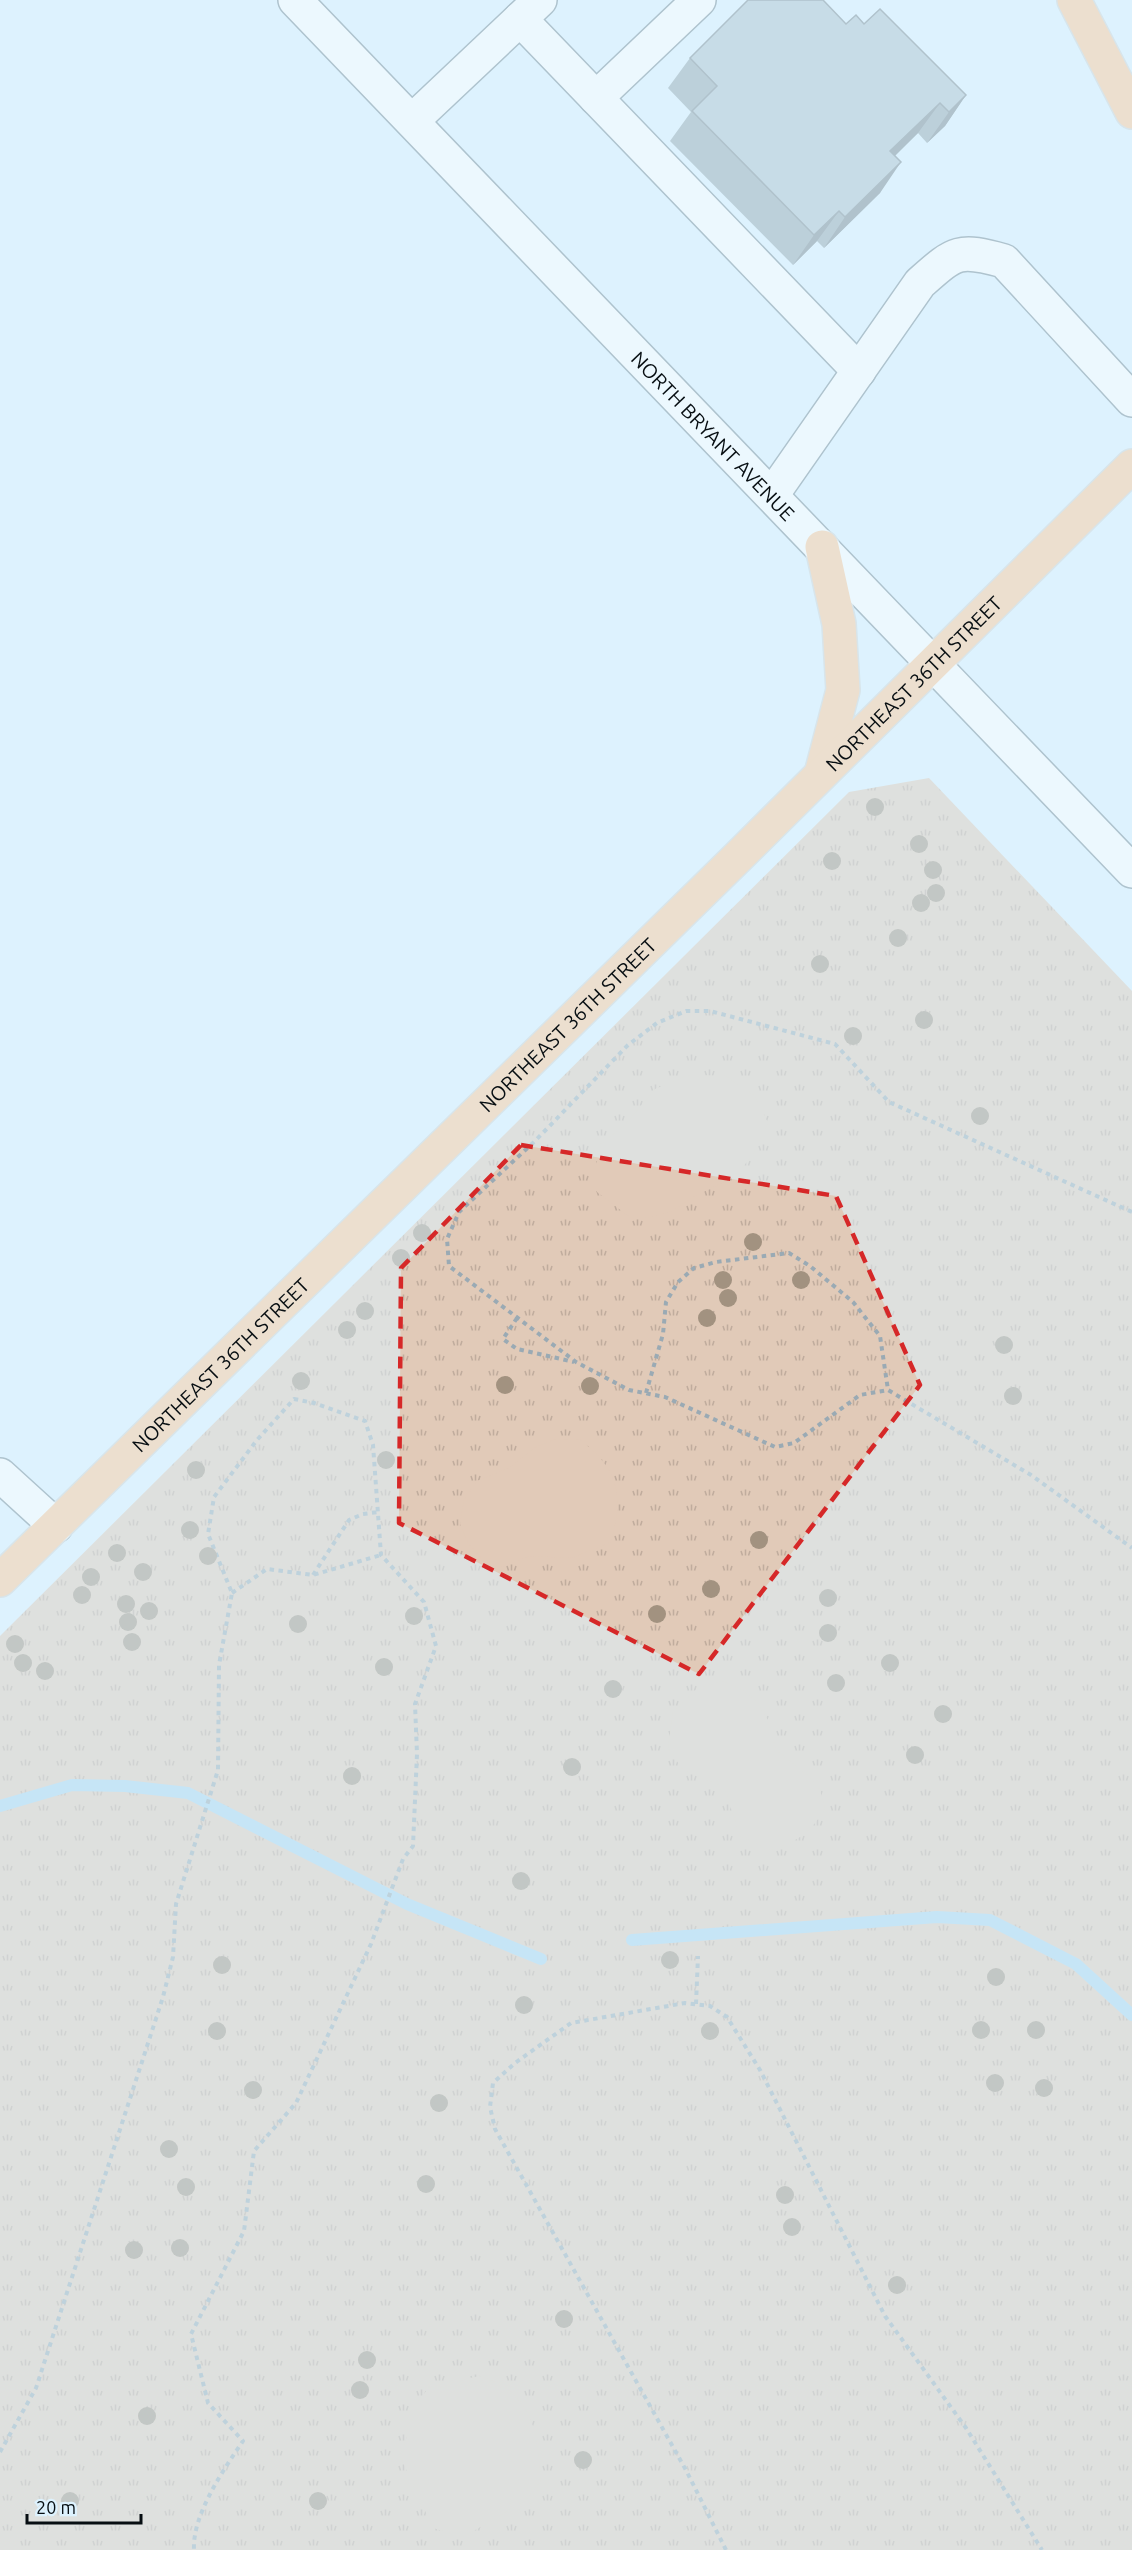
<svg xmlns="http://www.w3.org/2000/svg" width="1132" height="2550" viewBox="0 0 1132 2550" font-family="Ubuntu,sans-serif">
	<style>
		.grass { fill: url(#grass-tufts) }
		.park { fill: #e1cab8 }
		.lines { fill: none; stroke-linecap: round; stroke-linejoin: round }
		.stream { stroke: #acd5ed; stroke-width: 12 }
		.minor-casing { stroke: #778a95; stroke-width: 36 }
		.major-casing { stroke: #d2d4d4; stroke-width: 36 }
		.path { stroke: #9aaab4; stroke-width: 4; stroke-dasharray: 4.5 4.5; stroke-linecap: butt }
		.minor { stroke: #fff; stroke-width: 33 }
		.major { stroke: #fec897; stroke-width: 33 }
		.tree { fill: #a29280 }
		.wall { fill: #96a7b0 }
		.shaded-wall { fill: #7a8890 }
		.building { fill: #aec2cd; stroke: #7a8890; stroke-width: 1.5 }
		.marked { fill: none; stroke: #d62828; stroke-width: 4.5; stroke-dasharray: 12 8; stroke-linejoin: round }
		.labels { text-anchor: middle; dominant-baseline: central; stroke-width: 5; stroke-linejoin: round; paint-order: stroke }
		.street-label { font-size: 20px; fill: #070e12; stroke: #ddf2fe }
	</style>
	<defs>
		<pattern id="grass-tufts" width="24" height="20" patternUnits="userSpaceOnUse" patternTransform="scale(1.5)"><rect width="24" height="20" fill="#e1cab8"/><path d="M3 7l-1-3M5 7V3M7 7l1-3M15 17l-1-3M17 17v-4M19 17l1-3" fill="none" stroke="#c0ac9d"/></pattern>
	</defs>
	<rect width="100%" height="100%" fill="#ddf2fe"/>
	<path class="grass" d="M929,778L1132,991V2550H0V1636L849,792Z"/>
	<path class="park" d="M688,1075L726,1076L755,1096L768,1123L752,1156L734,1177L691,1198L673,1211L647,1218L627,1215L597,1192V1147L626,1124L655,1089Z
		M579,1439C619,1469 624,1495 611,1542L572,1558L530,1556L504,1566L489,1567L468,1543L460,1524L464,1500L477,1481L509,1468L534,1448L553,1440Z
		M723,1681L744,1691L757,1702L768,1720L776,1750L810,1777L820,1790L825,1808C809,1835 799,1840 770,1850L740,1836L724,1787L683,1770L668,1748L673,1712L698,1688Z
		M480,2376C533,2393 538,2432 541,2481L524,2502L463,2537L433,2528L400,2456L410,2428V2412L430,2386Z"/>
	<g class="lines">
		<path class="stream" d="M0,1806L72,1785L125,1786L188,1793L407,1904L541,1959
			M632,1940L937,1917L990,1920L1076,1964L1132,2015"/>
		<g class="minor-casing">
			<g id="minor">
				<path id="s1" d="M295,0L1132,871"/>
				<path d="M520,19L540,0"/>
				<path d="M596,98L699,0"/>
				<path d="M412,121L520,19L859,371"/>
				<path d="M772,495L920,283C955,252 958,248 1004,261L1132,400"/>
				<path d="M0,1475L56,1526"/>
			</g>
		</g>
		<g class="major-casing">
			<g id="major">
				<path d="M1074,0L1132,112"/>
				<path d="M821,774L843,690L839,624L822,547"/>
				<path id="s2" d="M0,1580L738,857L1132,466"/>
			</g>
		</g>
		<path class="path" d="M1132,1212L889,1102L835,1044L710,1011H686L657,1023L628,1045L536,1140L459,1212L447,1239L449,1266L576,1362L629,1390L665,1397L775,1447L794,1443L860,1395L888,1390L1031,1475L1132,1548
			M517,1318L503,1339L517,1349L574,1362
			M646,1393L663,1334L666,1302L678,1282L694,1268L716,1262L789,1253L810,1266L853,1302L880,1336L888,1390
			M313,1575L349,1520L363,1514L378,1512
			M232,1593L267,1569L313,1575L381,1555
			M696,2004L698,1956
			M0,2452L36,2388L163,1997L173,1957L176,1904L218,1770L219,1665L232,1593L208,1534L214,1497L257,1440L294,1399L314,1403L365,1421L373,1445L381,1555L424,1602L436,1646L415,1704L417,1754L413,1846L403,1859L371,1944L296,2103L254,2151L244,2231L191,2334L208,2403L243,2441C224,2469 192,2515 194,2550
			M726,2550L687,2472L495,2129L490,2107L493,2083L515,2063L571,2023L685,2003L710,2006L727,2017L760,2070L885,2316L966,2428L1042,2550"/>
		<use href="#minor" class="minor"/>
		<use href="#major" class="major"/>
	</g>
	<g class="tree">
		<circle cx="875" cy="807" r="9"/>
		<circle cx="919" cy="844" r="9"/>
		<circle cx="832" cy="861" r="9"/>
		<circle cx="933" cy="870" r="9"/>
		<circle cx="936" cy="893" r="9"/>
		<circle cx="921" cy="903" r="9"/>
		<circle cx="898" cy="938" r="9"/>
		<circle cx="820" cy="964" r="9"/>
		<circle cx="924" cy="1020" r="9"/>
		<circle cx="853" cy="1036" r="9"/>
		<circle cx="980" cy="1116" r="9"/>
		<circle cx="422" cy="1233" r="9"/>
		<circle cx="753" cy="1242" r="9"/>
		<circle cx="401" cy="1258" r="9"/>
		<circle cx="723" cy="1280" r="9"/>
		<circle cx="801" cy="1280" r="9"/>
		<circle cx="728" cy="1298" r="9"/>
		<circle cx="365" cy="1311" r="9"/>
		<circle cx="707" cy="1318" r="9"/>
		<circle cx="347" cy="1330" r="9"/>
		<circle cx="1004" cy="1345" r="9"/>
		<circle cx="301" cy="1381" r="9"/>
		<circle cx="505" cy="1385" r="9"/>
		<circle cx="590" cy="1386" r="9"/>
		<circle cx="1013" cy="1396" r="9"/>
		<circle cx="386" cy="1460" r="9"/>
		<circle cx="196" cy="1470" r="9"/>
		<circle cx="190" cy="1530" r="9"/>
		<circle cx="759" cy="1540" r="9"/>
		<circle cx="117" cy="1553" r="9"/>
		<circle cx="208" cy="1556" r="9"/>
		<circle cx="143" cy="1572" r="9"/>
		<circle cx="91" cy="1577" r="9"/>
		<circle cx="711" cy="1589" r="9"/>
		<circle cx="82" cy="1595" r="9"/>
		<circle cx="828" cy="1598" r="9"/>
		<circle cx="126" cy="1604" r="9"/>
		<circle cx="149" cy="1611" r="9"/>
		<circle cx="657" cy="1614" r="9"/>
		<circle cx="414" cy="1616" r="9"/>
		<circle cx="128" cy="1622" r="9"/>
		<circle cx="298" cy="1624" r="9"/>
		<circle cx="828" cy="1633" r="9"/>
		<circle cx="132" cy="1642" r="9"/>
		<circle cx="15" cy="1644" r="9"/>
		<circle cx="23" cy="1663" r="9"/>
		<circle cx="890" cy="1663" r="9"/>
		<circle cx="384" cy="1667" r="9"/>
		<circle cx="45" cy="1671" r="9"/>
		<circle cx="836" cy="1683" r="9"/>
		<circle cx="613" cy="1689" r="9"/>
		<circle cx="943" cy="1714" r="9"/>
		<circle cx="915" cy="1755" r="9"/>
		<circle cx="572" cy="1767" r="9"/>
		<circle cx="352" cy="1776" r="9"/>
		<circle cx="521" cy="1881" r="9"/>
		<circle cx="670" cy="1960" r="9"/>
		<circle cx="222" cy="1965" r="9"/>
		<circle cx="996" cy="1977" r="9"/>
		<circle cx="524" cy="2005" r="9"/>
		<circle cx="981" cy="2030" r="9"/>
		<circle cx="1036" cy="2030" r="9"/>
		<circle cx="217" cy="2031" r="9"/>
		<circle cx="710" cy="2031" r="9"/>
		<circle cx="995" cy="2083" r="9"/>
		<circle cx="1044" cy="2088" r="9"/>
		<circle cx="253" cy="2090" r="9"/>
		<circle cx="439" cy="2103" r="9"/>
		<circle cx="169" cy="2149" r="9"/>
		<circle cx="426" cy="2184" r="9"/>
		<circle cx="186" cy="2187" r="9"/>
		<circle cx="785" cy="2195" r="9"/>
		<circle cx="792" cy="2227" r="9"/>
		<circle cx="180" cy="2248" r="9"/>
		<circle cx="134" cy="2250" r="9"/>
		<circle cx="897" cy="2285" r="9"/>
		<circle cx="564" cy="2319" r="9"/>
		<circle cx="367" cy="2360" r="9"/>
		<circle cx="360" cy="2390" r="9"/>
		<circle cx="147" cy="2416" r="9"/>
		<circle cx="583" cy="2460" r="9"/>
		<circle cx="70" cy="2501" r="9"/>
		<circle cx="318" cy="2501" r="9"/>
	</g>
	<path class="wall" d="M846,24H864L966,95L945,126L927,143L918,133L895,156L880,193L824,248L817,241L793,265L670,141L691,112L668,88L690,58Z"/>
	<path class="shaded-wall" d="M966,95L945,126L927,143L949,112Z
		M940,103L918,133L868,182L890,151Z
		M901,162L880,193L824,248L845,217Z
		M839,211L817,241L793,265L814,235Z"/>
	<path class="building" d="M748,0H823L846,24L856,15L864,24L880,9L966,95L949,112L940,103L890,151L901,162L845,217L839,211L814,235L692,111L717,86L690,58Z"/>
	<path d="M0 0H1132V2550H0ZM521,1145L836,1196L920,1385L699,1674L399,1523L401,1268Z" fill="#ddf2fe" fill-opacity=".55" fill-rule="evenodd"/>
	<path class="marked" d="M521,1145L836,1196L920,1385L699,1674L399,1523L401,1268Z"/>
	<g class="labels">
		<g class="street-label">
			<text stroke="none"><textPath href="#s1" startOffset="604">NORTH BRYANT AVENUE</textPath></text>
			<text stroke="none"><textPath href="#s2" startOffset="1280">NORTHEAST 36TH STREET</textPath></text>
			<text stroke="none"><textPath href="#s2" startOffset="794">NORTHEAST 36TH STREET</textPath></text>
			<text stroke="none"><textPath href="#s2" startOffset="308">NORTHEAST 36TH STREET</textPath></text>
		</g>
	</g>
	<path d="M27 2514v9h114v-9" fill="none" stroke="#070e12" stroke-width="3"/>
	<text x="36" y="2514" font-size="18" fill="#070e12" stroke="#ddf2fe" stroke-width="4.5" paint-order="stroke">20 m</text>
</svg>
